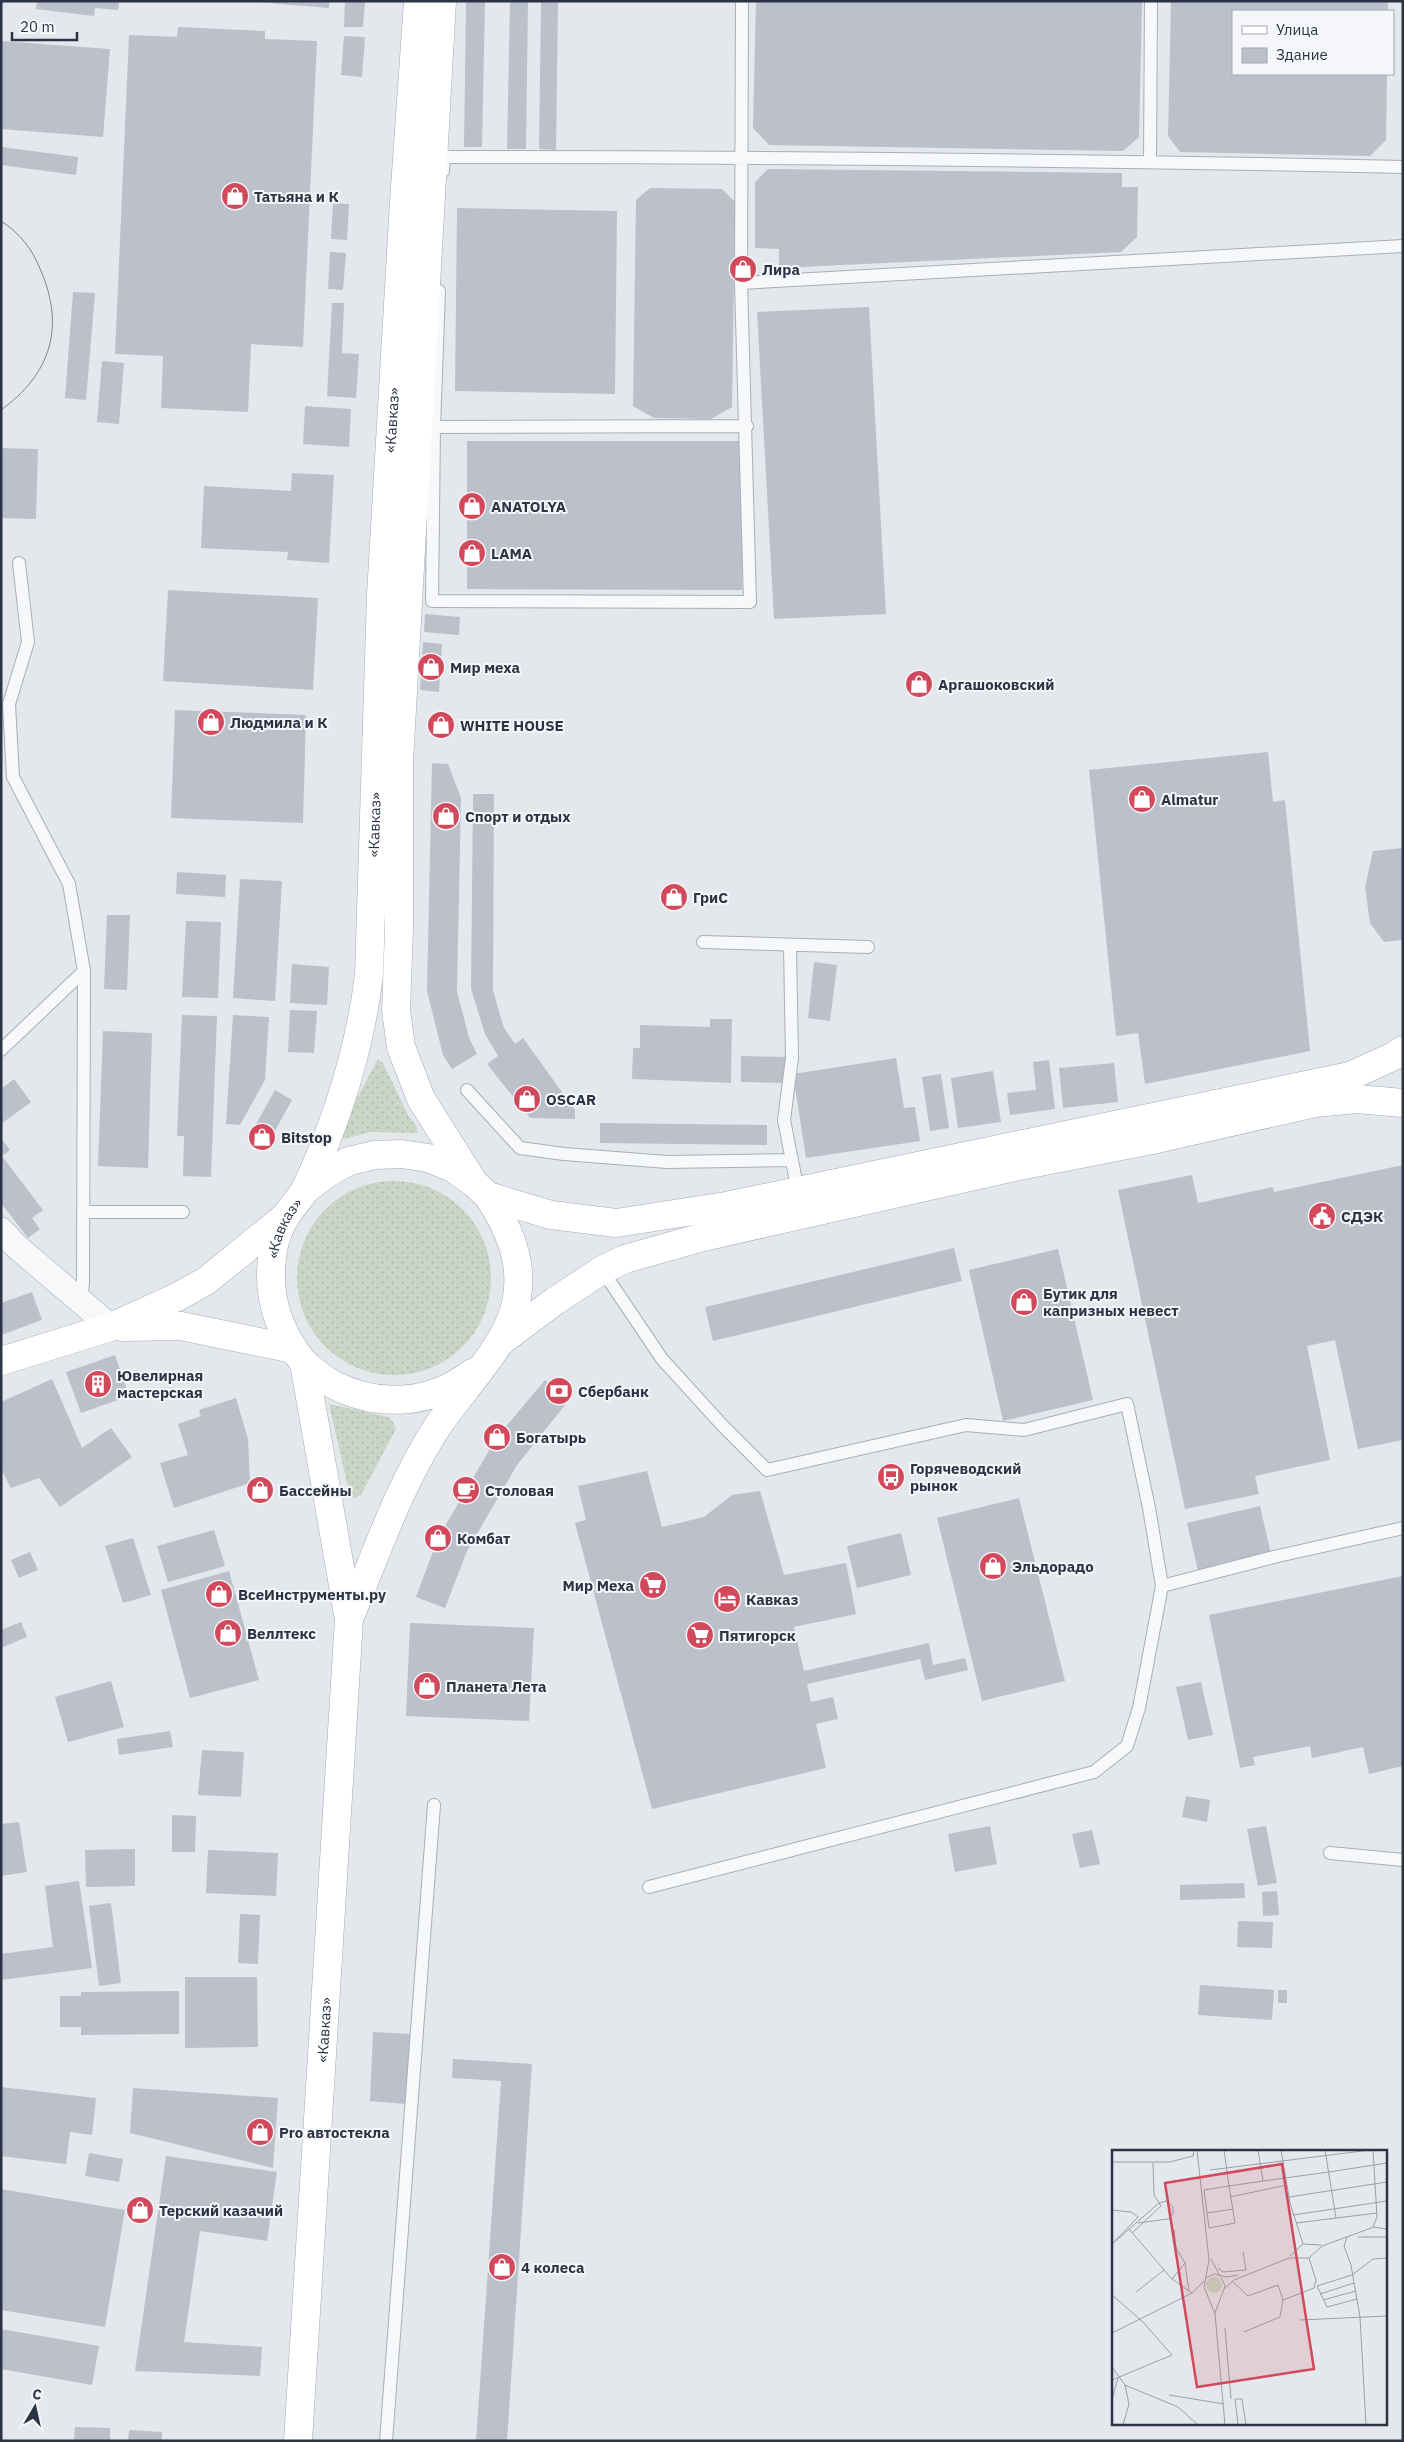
<svg xmlns="http://www.w3.org/2000/svg" width="1404" height="2442" viewBox="0 0 1404 2442" font-family="'IBM Plex Sans',sans-serif">
	<style>
		.grass { fill: url(#grass-dots) }
		.building { fill: #bbc0ca }
		.lines { fill: none; stroke-linecap: round; stroke-linejoin: round }
		.lane-casing { stroke: #a9aeb7; stroke-width: 14 }
		.street-casing { stroke: #a9aeb7; stroke-width: 26 }
		.secondary-casing { stroke: #a9aeb7; stroke-width: 29 }
		.primary-casing { stroke: #a3abb8; stroke-width: 29 }
		.lane { stroke: #f7f8fa; stroke-width: 12 }
		.street { stroke: #f7f8fa; stroke-width: 25 }
		.secondary { stroke: #fff; stroke-width: 28 }
		.primary { stroke: #fff; stroke-width: 28 }
		.tram { stroke: #7d8696; stroke-width: 1 }
		.labels { text-anchor: middle; dominant-baseline: central; stroke-width: 4; stroke-linejoin: round; paint-order: stroke }
		.poi-label { font-size: 15px; font-weight: bold; fill: #2b3445; stroke: #f4f6f9; text-anchor: start }
		.street-label { font-size: 15px; fill: #2b3445; stroke: #f4f6f9 }
		.inset-road { fill: none; stroke: #9a9fa9; stroke-width: 1 }
		.view { fill: #d1495b; fill-opacity: 0.15; stroke: #d1495b; stroke-width: 2.5 }
		.inset-edge { fill: none; stroke: #2b3445; stroke-width: 2.5 }
	</style>
	<defs>
		<pattern id="grass-dots" width="8" height="8" patternUnits="userSpaceOnUse" patternTransform="scale(1.25)"><rect width="8" height="8" fill="#c9d6c5"/><path d="M2 2h.1M6 6h.1" fill="none" stroke="#adb8ab" stroke-width="1.8" stroke-linecap="round"/></pattern>
	</defs>
	<rect width="100%" height="100%" fill="#e4e7ec"/>
	<path class="grass" d="M378,1059L383,1063L408,1115L416,1126L418,1133L371,1132L338,1140L346,1119Z
		M297 1278a97 97 0 1 1 194 0a97 97 0 1 1-194 0Z
		M329,1404L388,1417L393,1422L396,1429L361,1495L354,1498L350,1496Z"/>
	<path class="building" d="M37,1H119L118,10L95,8L94,16L36,9Z
		M244,1H329V8Z
		M345,1H365L363,27H344Z
		M466,1H485L482,147H464Z
		M510,1H528L526,149H507Z
		M541,1H558L556,150L539,149Z
		M756,1H1142L1139,137L1123,151L769,145L753,128Z
		M1171,1H1388V11H1233V74H1387L1386,140L1370,156L1180,152L1168,136Z
		M178,27L265,31V39L317,41L303,347L251,344L248,412L161,408L163,356L115,354L129,35L177,37Z
		M344,36L365,37L362,77L341,75Z
		M1,41L110,49L103,137L1,129Z
		M1,147L78,157L76,175L1,165Z
		M768,169L1122,173V187H1138L1137,237L1121,252L779,268V249L755,248V182Z
		M650,188L722,189L735,202L732,407L711,419L654,418L633,406L636,200Z
		M333,203L349,204L347,240L331,239Z
		M457,208L617,211L615,394L455,391Z
		M330,252L346,253L343,290L328,289Z
		M73,292L95,293L86,400L65,398Z
		M332,303H344L342,353L359,354L356,398L327,396Z
		M869,307L886,614L774,619L757,312Z
		M102,361L124,363L119,424L97,422Z
		M305,406L351,409L349,447L303,444Z
		M467,441H743L742,590L467,589Z
		M1,448L38,449L36,519L1,518Z
		M292,473L334,475L329,563L287,560L288,552L201,548L204,486L291,491Z
		M168,590L318,598L313,690L163,681Z
		M425,614L460,617L459,635L424,632Z
		M423,642L442,644L439,692L420,690Z
		M175,710L306,715L303,823L171,818Z
		M429,717L454,718L453,734L428,733Z
		M1268,752L1273,802L1285,800L1310,1051L1145,1084L1138,1033L1116,1036L1089,770Z
		M432,763L448,764L461,798L457,991L469,1038L477,1054L452,1069L443,1055L427,991Z
		M473,794H494L493,990L500,1015L504,1028L515,1044L523,1038L575,1110V1119L530,1118L487,1064L498,1056L485,1034L471,989Z
		M1403,848V940L1384,942L1370,923L1365,887L1373,851Z
		M177,872L226,875L225,897L176,894Z
		M240,879L282,881L275,1001L233,998Z
		M107,915H130L127,990L104,989Z
		M186,921L221,922L218,998L182,997Z
		M814,962L837,965L830,1021L808,1018Z
		M292,964L329,967L327,1005L290,1003Z
		M290,1010L317,1011L314,1053L288,1052Z
		M182,1015L217,1016L211,1177L183,1176L184,1136H177Z
		M233,1015L269,1017L265,1080L240,1125L226,1124Z
		M710,1019H732L731,1083L632,1079L633,1048H640V1025L710,1027Z
		M103,1031L152,1033L148,1168L98,1166Z
		M741,1056L787,1057L786,1083L741,1082Z
		M896,1058L904,1108L915,1107L920,1141L806,1158L793,1074Z
		M1049,1060L1055,1109L1010,1115L1007,1093L1036,1090L1033,1062Z
		M1114,1063L1118,1102L1063,1108L1059,1068Z
		M993,1071L1001,1122L958,1128L951,1078Z
		M941,1074L949,1128L930,1131L922,1077Z
		M14,1079L31,1102L1,1124V1089Z
		M275,1090L292,1100L267,1145L250,1135Z
		M600,1123L767,1125V1145L600,1143Z
		M1,1138L10,1150L2,1156L43,1210L32,1218L40,1229L28,1238L1,1203Z
		M1403,1165V1440L1358,1449L1335,1340L1307,1346L1330,1460L1255,1476L1259,1494L1185,1509L1118,1190L1192,1175L1198,1203L1273,1187L1274,1192Z
		M954,1248L962,1281L713,1341L705,1307Z
		M1058,1249L1093,1400L1003,1421L969,1270Z
		M32,1292L42,1320L1,1335V1303Z
		M115,1355L129,1396L81,1413L66,1372Z
		M52,1379L82,1448L111,1428L132,1457L60,1507L39,1478L11,1488L1,1469V1402Z
		M545,1380L569,1400L517,1465L467,1551L445,1608L416,1597L438,1538L497,1437Z
		M236,1398L248,1439L250,1483L174,1508L160,1463L188,1455L178,1424L201,1416L199,1410Z
		M647,1471L662,1527L704,1517L732,1495L760,1491L784,1575L846,1563L856,1614L794,1627L804,1671L929,1643L933,1665L965,1658L968,1670L925,1680L920,1659L807,1684L811,1702L833,1697L838,1719L816,1724L826,1768L652,1809L575,1523L586,1520L578,1486Z
		M1019,1498L1065,1681L982,1701L937,1518Z
		M1260,1506L1271,1554L1198,1571L1187,1523Z
		M214,1530L225,1566L168,1582L157,1546Z
		M901,1533L911,1575L857,1588L847,1546Z
		M133,1538L151,1595L123,1603L105,1546Z
		M30,1552L38,1570L19,1578L11,1560Z
		M229,1571L259,1680L190,1698L161,1590Z
		M1403,1576V1766L1369,1774L1363,1747L1312,1758L1310,1746L1253,1757L1255,1765L1240,1768L1209,1615Z
		M21,1622L27,1637L1,1648V1630Z
		M410,1623L534,1628L529,1721L406,1716Z
		M111,1681L124,1727L68,1742L55,1697Z
		M1201,1682L1213,1735L1188,1740L1176,1687Z
		M170,1731L173,1747L119,1755L117,1739Z
		M202,1750L244,1752L241,1797L198,1795Z
		M1186,1796L1210,1800L1207,1822L1182,1817Z
		M172,1815L196,1816L195,1852H172Z
		M19,1822L27,1872L1,1876V1824Z
		M990,1826L997,1864L955,1872L948,1834Z
		M1266,1826L1277,1883L1258,1886L1247,1829Z
		M1092,1830L1100,1864L1080,1868L1072,1834Z
		M135,1849V1886L86,1887L85,1850Z
		M208,1850L278,1853L276,1896L206,1893Z
		M79,1881L92,1968L1,1980V1954L53,1947L45,1886Z
		M1244,1883L1245,1898L1180,1900V1885Z
		M1277,1891L1279,1915L1263,1916L1262,1892Z
		M111,1903L121,1983L99,1986L89,1906Z
		M240,1914L260,1915L258,1964L238,1963Z
		M1238,1921L1273,1922L1272,1948L1237,1947Z
		M185,1977H257L258,2047L185,2048Z
		M1200,1985L1274,1990L1272,2020L1198,2015Z
		M1278,1990H1287V2003H1278Z
		M179,1991V2034L81,2035V2027H60V1996H81V1992Z
		M373,2032L410,2034L406,2104L370,2101Z
		M453,2059L532,2064L507,2441H476L501,2081L452,2078Z
		M1,2087L96,2098L92,2135L70,2132L66,2164L1,2156Z
		M133,2088L278,2098L273,2168L130,2133Z
		M89,2153L123,2159L119,2182L85,2176Z
		M166,2156L277,2172L267,2241L200,2231L184,2342L262,2347L260,2376L135,2371Z
		M1,2189L125,2210L105,2327L1,2310Z
		M1,2329L99,2346L92,2385L1,2369Z
		M75,2427L110,2428V2441H74Z
		M129,2430L162,2432V2441H128Z"/>
	<g class="lines">
		<g class="lane-casing">
			<path id="lane" d="M1150,162L1151,1
				M443,171L444,157C764,157 1083,160 1403,167
				M741,283L1403,246
				M439,291L434,427L432,601L750,602L741,283L742,1
				M434,427L747,426
				M19,563L28,642L9,704L13,777L69,884L84,971L83,1283L81,1302
				M703,942L868,947
				M790,946L792,1058L784,1120L798,1191
				M1,1050L84,971
				M467,1090L520,1148L564,1154L667,1162L792,1160
				M83,1212H183
				M602,1270L662,1359L722,1425L767,1470L966,1425L1024,1430L1127,1404L1149,1508L1162,1586L1139,1708L1127,1746L1094,1772L649,1887
				M1162,1586L1278,1556L1403,1528
				M1330,1853L1403,1860
				M386,2441L434,1805"/>
		</g>
		<g class="street-casing">
			<path id="street" d="M1,1230L17,1247L111,1327"/>
		</g>
		<g class="secondary-casing">
			<path id="secondary" d="M122,1327L181,1326L293,1349
				M1,1361L111,1327L177,1297L206,1281L286,1216"/>
		</g>
		<g class="primary-casing">
			<g id="primary">
				<path d="M442,1L399,762V929L396,1010L401,1047L421,1099L474,1183"/>
				<path d="M305,1190L326,1174L349,1161L375,1155L402,1154L428,1158L453,1168L474,1183L488,1196L551,1215L616,1223L726,1206L1350,1076L1394,1056L1403,1050"/>
				<path d="M500,1342L555,1301L602,1270L625,1259L703,1237L1014,1167L1152,1140L1315,1103L1357,1099L1403,1103"/>
				<path d="M304,1363C313,1370 322,1379 332,1384C378,1408 431,1405 472,1373"/>
				<path d="M349,1619C376,1554 399,1486 437,1427C460,1392 500,1353 513,1314C527,1270 512,1233 488,1196"/>
				<path id="s1" d="M298,2441L349,1619L304,1363C277,1330 266,1294 273,1251C274,1240 281,1225 286,1216C292,1206 301,1198 306,1188C337,1121 360,1048 369,975L381,595L404,202L418,1"/>
			</g>
		</g>
		<use href="#lane" class="lane"/>
		<use href="#street" class="street"/>
		<use href="#secondary" class="secondary"/>
		<use href="#primary" class="primary"/>
		<path class="tram" d="M1,221C20,233 33,250 41,271C65,327 51,374 1,410"/>
	</g>
	<defs>
		<g id="shop-disc" transform="scale(1.4375)"><circle r="9.5" fill="#d1495b" stroke="#f4f6f9"/><path d="M-5-2.5h2.3a2.7 3.5 0 0 1 5.4 0H5L5.5 6h-11ZM-1.5-2.5h3a1.5 2.3 0 0 0-3 0Z" fill="#fff"/></g>
		<g id="civic-disc" transform="scale(1.4375)"><circle r="9.5" fill="#d1495b" stroke="#f4f6f9"/><path d="M-.6-6.5H3V-4.5H.6V-3L4-1V1h2V6H-6V1h2V-1L-.6-3ZM-1.2 2.5V6h2.4V2.5Z" fill="#fff"/></g>
		<g id="building-disc" transform="scale(1.4375)"><circle r="9.5" fill="#d1495b" stroke="#f4f6f9"/><path d="M-4-6H4V6H1V3H-1V6H-4ZM-2.5-4.3h1.7v1.8h-1.7ZM.8-4.3h1.7v1.8H.8ZM-2.5-1h1.7V.8h-1.7ZM.8-1h1.7V.8H.8Z" fill="#fff"/></g>
		<g id="bank-disc" transform="scale(1.4375)"><circle r="9.5" fill="#d1495b" stroke="#f4f6f9"/><path d="M-6-4H6V4H-6ZM0-2.3a2.3 2.3 0 1 0 0 4.6a2.3 2.3 0 1 0 0-4.6Z" fill="#fff"/></g>
		<g id="bus-disc" transform="scale(1.4375)"><circle r="9.5" fill="#d1495b" stroke="#f4f6f9"/><path d="M-5-6H5V4H4V6H2V4H-2V6H-4V4H-5ZM-3.5-4V0h7V-4ZM-3.5 1.2v1.5H-2V1.2ZM2 1.2v1.5H3.5V1.2Z" fill="#fff"/></g>
		<g id="cafe-disc" transform="scale(1.4375)"><circle r="9.5" fill="#d1495b" stroke="#f4f6f9"/><path d="M-5.5-4.5H6V0H3Q3 3.5 0 3.5H-2.5Q-5.5 3.5-5.5 0ZM3-3.2v2h1.7v-2ZM-6 4.5H4V6H-6Z" fill="#fff"/></g>
		<g id="supermarket-disc" transform="scale(1.4375)"><circle r="9.5" fill="#d1495b" stroke="#f4f6f9"/><path d="M-6-5.5h2.5l.6 2H6L4.5 2H-2.5L-4.4-4H-6ZM-1.5 3.2a1.3 1.3 0 1 0 .1 0ZM3 3.2a1.3 1.3 0 1 0 .1 0Z" fill="#fff"/></g>
		<g id="hotel-disc" transform="scale(1.4375)"><circle r="9.5" fill="#d1495b" stroke="#f4f6f9"/><path d="M-6-4.5h1.5V1H6V5H4.5V3h-9V5H-6ZM-4 0a1.8 1.8 0 1 1 3.6 0ZM.5 0V-2.5h3Q6-2.5 6 0Z" fill="#fff"/></g>
	</defs>
	<g fill-rule="evenodd">
		<use href="#shop-disc" x="235" y="196"/>
		<use href="#shop-disc" x="743" y="269"/>
		<use href="#shop-disc" x="472" y="506"/>
		<use href="#shop-disc" x="472" y="553"/>
		<use href="#shop-disc" x="431" y="667"/>
		<use href="#shop-disc" x="919" y="684"/>
		<use href="#shop-disc" x="211" y="722"/>
		<use href="#shop-disc" x="441" y="725"/>
		<use href="#shop-disc" x="1142" y="799"/>
		<use href="#shop-disc" x="446" y="816"/>
		<use href="#shop-disc" x="674" y="897"/>
		<use href="#shop-disc" x="527" y="1099"/>
		<use href="#shop-disc" x="262" y="1137"/>
		<use href="#civic-disc" x="1322" y="1216"/>
		<use href="#shop-disc" x="1024" y="1302"/>
		<use href="#building-disc" x="98" y="1384"/>
		<use href="#bank-disc" x="559" y="1391"/>
		<use href="#shop-disc" x="497" y="1437"/>
		<use href="#bus-disc" x="891" y="1477"/>
		<use href="#shop-disc" x="260" y="1490"/>
		<use href="#cafe-disc" x="466" y="1490"/>
		<use href="#shop-disc" x="438" y="1538"/>
		<use href="#shop-disc" x="993" y="1566"/>
		<use href="#supermarket-disc" x="653" y="1585"/>
		<use href="#shop-disc" x="219" y="1594"/>
		<use href="#hotel-disc" x="727" y="1599"/>
		<use href="#shop-disc" x="228" y="1633"/>
		<use href="#supermarket-disc" x="700" y="1635"/>
		<use href="#shop-disc" x="427" y="1686"/>
		<use href="#shop-disc" x="260" y="2132"/>
		<use href="#shop-disc" x="140" y="2210"/>
		<use href="#shop-disc" x="502" y="2267"/>
	</g>
	<g class="labels">
		<g class="poi-label">
			<text x="254" y="196">Татьяна и К</text>
			<text x="762" y="269">Лира</text>
			<text x="491" y="506">ANATOLYA</text>
			<text x="491" y="553">LAMA</text>
			<text x="450" y="667">Мир меха</text>
			<text x="938" y="684">Аргашоковский</text>
			<text x="230" y="722">Людмила и К</text>
			<text x="460" y="725">WHITE HOUSE</text>
			<text x="1161" y="799">Almatur</text>
			<text x="465" y="816">Спорт и отдых</text>
			<text x="693" y="897">ГриС</text>
			<text x="546" y="1099">OSCAR</text>
			<text x="281" y="1137">Bitstop</text>
			<text x="1341" y="1216">СДЭК</text>
			<text x="1043" y="1293">Бутик для<tspan x="1043" dy="17">капризных невест</tspan></text>
			<text x="117" y="1375">Ювелирная<tspan x="117" dy="17">мастерская</tspan></text>
			<text x="578" y="1391">Сбербанк</text>
			<text x="516" y="1437">Богатырь</text>
			<text x="910" y="1468">Горячеводский<tspan x="910" dy="17">рынок</tspan></text>
			<text x="279" y="1490">Бассейны</text>
			<text x="485" y="1490">Столовая</text>
			<text x="457" y="1538">Комбат</text>
			<text x="1012" y="1566">Эльдорадо</text>
			<text x="634" y="1585" text-anchor="end">Мир Меха</text>
			<text x="238" y="1594">ВсеИнструменты.ру</text>
			<text x="746" y="1599">Кавказ</text>
			<text x="247" y="1633">Веллтекс</text>
			<text x="719" y="1635">Пятигорск</text>
			<text x="446" y="1686">Планета Лета</text>
			<text x="279" y="2132">Pro автостекла</text>
			<text x="159" y="2210">Терский казачий</text>
			<text x="521" y="2267">4 колеса</text>
		</g>
		<g class="street-label">
			<text stroke="none"><textPath href="#s1" startOffset="2054">«Кавказ»</textPath></text>
			<text stroke="none"><textPath href="#s1" startOffset="1649">«Кавказ»</textPath></text>
			<text stroke="none"><textPath href="#s1" startOffset="1229">«Кавказ»</textPath></text>
			<text stroke="none"><textPath href="#s1" startOffset="412">«Кавказ»</textPath></text>
		</g>
	</g>
	<g transform="translate(1112 2150)">
		<rect width="275" height="275" fill="#e4e7ec"/>
		<path d="M94 135a8 8 0 1 1 16 0a8 8 0 1 1-16 0Z" fill="#c9d6c5"/>
		<path class="inset-road" d="M85,0L97,110L92,137L103,164L113,275M112,0L117,36L123,73L97,78L92,40L117,36L151,31L217,22L275,13M146,0L151,31M169,0L178,53L191,94M213,0L224,68M0,12H58L81,6L82,0M98,20L258,0M118,47L175,35M177,47L275,32M0,60L19,62L26,67L0,94M95,63L121,59M181,65L275,51M184,73L265,63M261,77L265,67L261,0M17,79L60,129L80,143M62,80L64,98L73,113L77,141M20,83L49,56L42,45L41,13M235,87L232,96L239,115L248,167L254,275M246,87H275M0,94L47,53L55,51L61,57V64L56,69L26,73M131,102L134,120M178,106L191,94L209,95M99,109L108,126M106,118L111,122L134,120M94,128L102,124L115,127L126,125M60,129L73,113M120,131L136,146L166,135L171,150L168,167L132,182M205,136L240,125L261,109L275,108M205,136L215,157L245,149M112,139L122,130L177,108H197L210,96L262,77L275,79M24,142L52,120M208,144L242,133M0,145L31,172L60,205L0,230M171,150L202,138L204,130L197,108M211,150L244,141M103,163L113,136L109,127M188,170L275,166M113,178L119,249M0,183L80,143L92,131M0,217L13,235L66,257L86,275M57,245L112,254M0,249L6,228M11,275L17,254L13,235M126,275L123,249H130L134,275"/>
		<path class="view" d="M170,14L202,219L85,237L53,33Z"/>
		<rect width="275" height="275" class="inset-edge"/>
	</g>
	<rect width="1404" height="2442" fill="none" stroke="#2b3445" stroke-width="5"/>
	<rect x="1232" y="10" width="162" height="65" fill="#f4f6f9" stroke="#a4a8b1"/>
	<rect x="1242" y="26" width="25" height="8" fill="#ffffff" stroke="#a4a8b1"/>
	<text x="1276" y="35" font-size="15" fill="#2b3445">Улица</text>
	<rect x="1242" y="48" width="25" height="15" fill="#bbc0ca" stroke="#a4a8b1"/>
	<text x="1276" y="60" font-size="15" fill="#2b3445">Здание</text>
	<g transform="translate(35 2407) rotate(9)" stroke="#f4f6f9" stroke-width="4" paint-order="stroke">
	<path d="M0-4L9 19L0 12L-9 19Z" fill="#2b3445"/>
	<text y="-8" font-size="14" font-weight="bold" text-anchor="middle" fill="#2b3445">С</text>
	</g>
	<path d="M12 32v8h65v-8" fill="none" stroke="#2b3445" stroke-width="2.5"/>
	<text x="20" y="32" font-size="15" fill="#2b3445" stroke="#f4f6f9" stroke-width="4" paint-order="stroke">20 m</text>
</svg>
